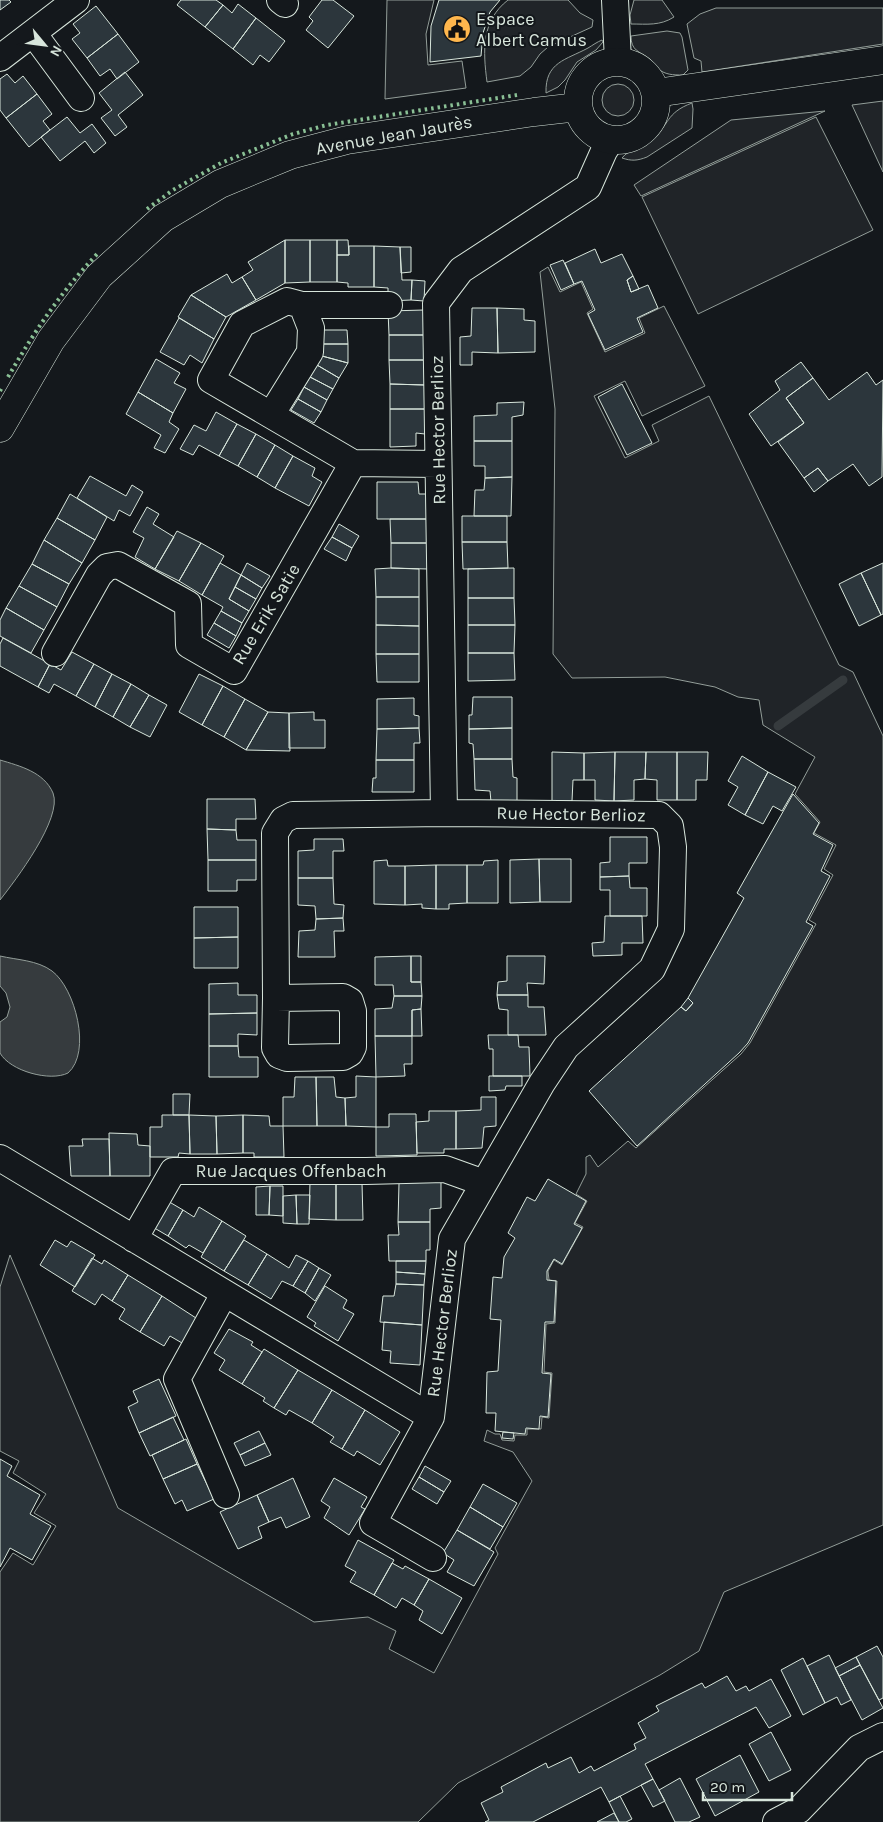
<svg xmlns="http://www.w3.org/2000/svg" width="883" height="1822" viewBox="0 0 883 1822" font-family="Karla,sans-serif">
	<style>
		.green { fill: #202428; stroke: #939e99 }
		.water { fill: #363b3e; stroke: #939e99 }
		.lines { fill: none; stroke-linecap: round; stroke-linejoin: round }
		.stream { stroke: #363b3e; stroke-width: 9 }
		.building { fill: #2c363c; stroke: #d8e6dc }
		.street-casing { stroke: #d8e6dc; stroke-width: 28 }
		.secondary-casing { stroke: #d8e6dc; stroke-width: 29 }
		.street { stroke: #14181c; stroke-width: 26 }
		.secondary { stroke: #14181c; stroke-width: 28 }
		.hedge { stroke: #8ac095; stroke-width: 4; stroke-dasharray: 2.5 4; stroke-linecap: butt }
		.labels { text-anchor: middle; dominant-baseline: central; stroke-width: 4; stroke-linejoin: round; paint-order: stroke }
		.poi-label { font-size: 18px; fill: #d8e6dc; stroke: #14181c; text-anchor: start }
		.street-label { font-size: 18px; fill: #d8e6dc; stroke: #14181c }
	</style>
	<rect width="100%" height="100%" fill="#14181c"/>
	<path class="green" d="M387,0H434L426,34L428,65L462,61L466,88L385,99Z
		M508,0H568L580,13L593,20L592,27L548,47L540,54L531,67L520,76L487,82C483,51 481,21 508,0Z
		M634,0H662L674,17C660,26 647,24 631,24L630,15Z
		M716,8H883V44L702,72L701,61L694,58L687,24L700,14Z
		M667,31L680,33L682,37L688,70L683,75C673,75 665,75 657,68C654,66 653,61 650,59C639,51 631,51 631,36Z
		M602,40L603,42L596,50L577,62L565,80L558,87L546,93C545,62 566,60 588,48C593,45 597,42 602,40Z
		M602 100a16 16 0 1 1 32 0a16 16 0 1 1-32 0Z
		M883,101V172L852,105Z
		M692,103L693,109L692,128L647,157C637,161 631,161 622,158C629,149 642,147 652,139C670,125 665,113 692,103Z
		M825,111L641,196L634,185L731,120Z
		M816,117L873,230L698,314L642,197Z
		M548,267L560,292L581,282L593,309L587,313L605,352L645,333L639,318L664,306L705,386L642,416L625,381L594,396L625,458L659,441L652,425L709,396L839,665L853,672L883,736V1525L724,1592L699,1651L660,1675L458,1783L418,1822H0V1572L13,1553L33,1565L56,1526L34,1513L46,1494L13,1473L19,1461L0,1451V1287L10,1255L118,1508L314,1622L368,1617L396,1631L389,1649L434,1673L498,1554L495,1548L532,1481L513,1452L484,1441L487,1430L495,1434H500L502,1440L514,1441L515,1435H527V1429H541L542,1417L549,1418L552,1373L544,1372L546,1324L555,1323L557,1281L549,1280L548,1271L554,1260L562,1265L583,1227L575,1223L587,1201L576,1194L586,1174V1157L590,1155L598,1167L628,1141L636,1148L741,1054L750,1043L816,924L809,920L833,875L824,869L836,845L814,833L820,822L795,794L815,757L763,725L759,700L738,697L715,687L665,677L572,678L553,654L555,409L540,272Z"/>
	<path class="water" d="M0,760C20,766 44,772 53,793C63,818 15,881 0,900Z
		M0,956C17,960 37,960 52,971C75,988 92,1052 68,1073C50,1082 10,1071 0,1053V1022L7,1017L10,1007L6,993L0,986Z"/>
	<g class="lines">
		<path class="stream" d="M778,726L843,680"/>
	</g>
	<path class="building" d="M0,0H9L11,2L0,10Z
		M181,0H216L223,5L205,27L177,5Z
		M322,0H333L354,16L328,48L306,30L313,21L309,17Z
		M439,0H500L490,12L483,33L481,56L430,62L431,26Z
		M238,4L256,18L233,49L205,27L223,5L232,13Z
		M96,6L118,34L87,58L72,39L80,33L73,24Z
		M256,18L285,41L269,62L260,55L253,65L233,49Z
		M118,34L139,62L117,79L110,69L100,76L87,58Z
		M125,72L143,95L118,115L127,127L115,136L101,118L112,110L99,93Z
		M7,74L15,83L23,76L37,94L6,118L0,110V79Z
		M37,94L52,114L43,121L50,130L29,147L6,118Z
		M67,117L80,133L92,124L106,143L94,153L85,141L60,161L41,137Z
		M285,240H310V282L285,283Z
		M285,240V283L256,300L242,277L253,270L248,262Z
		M310,240H337V282H310Z
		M337,240H348L349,255H337Z
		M349,246H374V287H348V283L337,282V255H349Z
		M374,246L400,247L402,280H412L411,300L388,301V288L374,287Z
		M400,247H411V272L401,273Z
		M595,249L601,263L622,254L633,276L627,280L631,292L648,285L658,308L637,318L643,332L605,350L588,314L595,310L582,281L574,284L565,263Z
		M563,260L574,284L561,290L550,265Z
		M227,274L232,283L242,277L256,300L226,317L191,295Z
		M633,276L639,289L631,292L627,280Z
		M412,280L425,281L424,301L411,300Z
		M191,295L226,317L214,339L178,317Z
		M472,308H497L498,353L472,352V365H460V337L471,336Z
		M497,308L524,309V320L535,321V352L498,353Z
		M424,310V335H389L388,311Z
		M179,318L214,339L202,363L190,355L184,365L160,352Z
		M322,330H347L348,344H322Z
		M389,335H424V360H389Z
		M322,344H348V363L322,356Z
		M322,356L348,363L339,378L317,365Z
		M156,359L180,373L174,383L186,389L173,413L138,392Z
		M389,360H424L425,385L390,384Z
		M801,362L813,378L786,398L804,423L771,446L749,414L780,390L775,381Z
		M317,365L339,378L333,389L310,377Z
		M867,372L876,385L883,380L882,477L869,486L853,464L828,481L818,468L804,478L778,442L804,423L786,398L813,378L829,400Z
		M310,377L333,389L327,400L304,387Z
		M390,384L425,385V409H390Z
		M622,384L652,443L627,455L598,397Z
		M304,387L327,400L321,412L298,399Z
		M138,392L173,413L169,422L179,429L165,453L154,448L161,435L126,414Z
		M298,399L321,412L314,423L291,410Z
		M524,402L523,415L512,417V441H474V416L497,415V403Z
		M390,409H425V434L416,433V446L390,447Z
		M216,412L237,424L219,456L199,445L193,455L180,449L194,425L206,431Z
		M237,424L256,434L238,466L219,456Z
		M256,434L275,445L257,477L238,466Z
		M474,441H512V477L485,478V466H474Z
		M275,445L293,456L275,488L257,477Z
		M293,456L315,468L312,476L322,482L309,506L275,488Z
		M818,468L828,481L814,492L804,478Z
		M90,476L126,496L132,485L143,492L130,516L119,510L114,521L77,498Z
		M512,477L511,516H474L475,490H484L485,478Z
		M377,482H418L419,494H427V519H377Z
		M70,494L107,517L95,540L57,518Z
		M147,507L159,514L153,524L174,537L155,569L135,557L144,538L133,532Z
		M462,516H507V542H462Z
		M57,518L95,540L82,563L44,540Z
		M390,519H427L428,543H391Z
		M339,524L359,536L352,548L332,537Z
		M177,531L201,543L179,581L155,569Z
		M332,537L352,548L346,561L324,549Z
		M44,540L82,563L69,584L32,564Z
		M462,542H507L508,568L463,569Z
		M201,543L224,556L202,595L179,581Z
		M391,543H428V569L391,568Z
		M220,563L241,575L229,599L249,611L242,623L221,611L223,607L202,595Z
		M247,563L270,576L262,588L241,575Z
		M883,563V614L881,615L861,573Z
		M32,564L69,584L57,607L19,586Z
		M391,568L419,569V597H376L375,569Z
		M514,568V598H468V569Z
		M861,573L881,615L859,626L839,584Z
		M241,575L262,588L256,599L235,587Z
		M19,586L57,607L44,630L6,608Z
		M235,587L256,599L249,611L229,599Z
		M376,597H419V626L376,625Z
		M468,598H514L515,625H468Z
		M6,608L44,630L31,653L0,636V620Z
		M221,611L242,623L236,636L214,623Z
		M214,623L236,636L229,648L207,635Z
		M376,625L419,626V654H376Z
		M468,625H515L514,653H468Z
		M3,638L50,664L38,687L0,666V644Z
		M72,652L94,664L76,696L54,684L49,693L38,687L50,664L61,670Z
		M468,653H514L515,680L468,681Z
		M376,654H419V682H377Z
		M94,664L112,674L95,707L76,696Z
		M112,674L131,684L113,717L95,707Z
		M199,674L223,686L202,725L179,712Z
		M131,684L149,695L130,727L113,717Z
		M223,686L245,699L224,737L202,725Z
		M149,695L167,705L150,737L130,727Z
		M473,697H512V728L469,729V715H472Z
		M414,698V715L419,716V728L377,729V699Z
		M245,699L268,712L246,750L224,737Z
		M268,712L289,713L290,751L246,750Z
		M314,712V720H325V748H289V713Z
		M419,728L420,743H414V760H376L377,729Z
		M512,728V759H474L473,744L469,743V729Z
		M552,752L584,753V780H573L572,801H552Z
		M615,752H646L645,779L634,780V800L614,801Z
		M615,752L614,801L595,800V780H584V753Z
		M646,752H677V800H657V780L645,779Z
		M677,752H708L707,780H696V800H677Z
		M742,756L768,772L745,815L728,805L738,787L728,781Z
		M474,759H512L513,777L517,778V801L491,802L490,791L475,790Z
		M376,760H414V792H372L373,778H376Z
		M768,772L796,787L782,811L773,806L763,824L745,815Z
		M793,794L819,823L813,834L833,845L821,871L830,876L806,922L813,926L748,1043L739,1053L637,1146L589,1091L681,1007L686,1011L693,1003L688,998L744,898L737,893Z
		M207,799H255L256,819H236V830L207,829Z
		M207,829L236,830L237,840H256V860H208Z
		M610,837H647V863H629V876L600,877V863L610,862Z
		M314,839H343L344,851H333V878H298V851L314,850Z
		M539,859H571V902H540Z
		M539,859L540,902L510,903V860Z
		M208,860H256V880H237V891H208Z
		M387,860L388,866H405V905L374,904V861Z
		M498,860V903H467V865H483L484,861Z
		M436,865H467V903L449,904V909H436Z
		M436,865V909L422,908V904L405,905V866Z
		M629,876L630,888H647V916H610V890H600V877Z
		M298,878H333L334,904L344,905L343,918L316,919L315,906L298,905Z
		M194,907H238V937L194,938Z
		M605,916H642L643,943H622V955L593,956L592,943L604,942Z
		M343,918L344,931H334L335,957H298L299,931L315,930L316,919Z
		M238,937V968H194V938Z
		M411,956V982H421L422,996H394L393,985H375V957Z
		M411,956H421V982H411Z
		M507,956H545L544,984L527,983L528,995H497L498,982L507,981Z
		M238,983V995H257V1013L209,1014V984Z
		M497,995H528V1007H544L546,1035H508V1010L499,1009Z
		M394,996H422L421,1009L412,1010V1036H375V1009L392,1008Z
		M688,998L693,1003L686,1011L681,1007Z
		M421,1009L422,1036H412V1010Z
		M257,1013V1035L238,1034V1046H209V1014Z
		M488,1035H518L519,1047H529L530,1076H493V1049H489Z
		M375,1036H412V1064H404L405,1076L376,1077Z
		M209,1046H238L239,1057H258V1077H209Z
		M356,1076L376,1077V1127L346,1126L345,1098L356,1097Z
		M489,1076H522V1086H506L505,1090L489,1091Z
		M295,1077H316L317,1126H283V1097H294Z
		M316,1077H334L336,1097L345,1098L346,1126H317Z
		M173,1094H190L189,1115H173Z
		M481,1097H496V1126L484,1127L482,1148L456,1149V1111L481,1110Z
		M429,1111H456V1149H444V1153H417L416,1122L429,1121Z
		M389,1114H416L417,1155L376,1156V1127H389Z
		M162,1115H189L190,1154L179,1153L178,1157H150V1127H162Z
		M189,1115L216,1116L217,1154H190Z
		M243,1115L269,1116L270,1126H283L284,1157H254V1153H243Z
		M243,1115V1153L217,1154L216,1116Z
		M109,1133L137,1134L138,1145L150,1146V1176H110Z
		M82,1139H109L110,1176H71L69,1146H83Z
		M548,1179L586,1201L574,1224L582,1228L562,1264L554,1259L547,1271V1280L556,1281L554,1322H545L542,1373L551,1374L548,1417L540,1416L539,1429L526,1428L525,1434L495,1431L496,1413H486L487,1372L498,1371L501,1320L490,1319L493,1277L502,1278L504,1257L515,1238L508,1233L527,1197L535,1201Z
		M310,1182L336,1183V1220L309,1219Z
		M441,1182V1208L430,1209V1222H398L399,1183Z
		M336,1183H362L363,1220H336Z
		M270,1186H283V1216L269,1215Z
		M270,1186L269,1215H256V1187Z
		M296,1195L297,1224L283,1223V1196Z
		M296,1195H310L309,1224H297Z
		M166,1200L183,1210L168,1236L151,1226Z
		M199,1207L222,1221L203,1253L189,1245L186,1248L168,1236L183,1210L194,1217Z
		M222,1221L246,1236L224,1271L201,1257Z
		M398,1222H430V1250H426V1261H389L388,1235H399Z
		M55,1240L67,1247L71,1241L95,1255L75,1287L40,1265Z
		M244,1240L267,1254L248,1285L224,1271Z
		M267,1254L289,1268L296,1255L308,1261L293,1286L282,1281L271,1299L248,1285Z
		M92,1258L102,1264L104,1260L128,1275L112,1301L102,1294L95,1305L72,1291Z
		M308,1261L319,1268L305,1293L293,1286Z
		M396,1261H426L425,1274L396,1272Z
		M319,1268L331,1275L315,1301L305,1293Z
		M396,1272L425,1274L424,1285L396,1284Z
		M128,1275L162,1296L140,1332L119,1319L125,1309L112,1301Z
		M396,1284L424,1285L422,1325L380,1322L383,1296H394Z
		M325,1286L347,1300L343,1308L354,1314L338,1341L314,1326L316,1323L307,1317Z
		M162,1296L196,1318L182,1343L170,1336L164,1346L140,1332Z
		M384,1322L422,1325L420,1365L390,1363L391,1351L382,1350Z
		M229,1329L253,1342L251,1345L262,1352L242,1384L219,1370L225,1360L214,1353Z
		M264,1349L298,1370L274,1408L263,1401L265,1398L242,1384Z
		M298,1370L332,1390L312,1423L289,1410L286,1415L274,1408Z
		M159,1379L176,1416L139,1433L128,1407L138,1402L133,1391Z
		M332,1390L365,1410L342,1449L330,1442L334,1437L312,1423Z
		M365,1410L400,1432L380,1465L357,1451L354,1456L342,1449Z
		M173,1417L184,1440L150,1456L139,1433Z
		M259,1431L265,1443L240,1455L234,1443Z
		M503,1432L514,1433L513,1439L502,1438Z
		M186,1439L197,1464L163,1479L152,1455Z
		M265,1443L271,1455L245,1466L240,1455Z
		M0,1459L12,1466L7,1476L40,1495L30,1514L51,1526L32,1560L10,1548L0,1567Z
		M197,1464L214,1499L187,1511L182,1500L175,1504L163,1479Z
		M425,1466L451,1481L444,1492L419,1477Z
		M419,1477L444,1492L437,1504L412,1489Z
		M293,1478L310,1517L286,1528L281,1517L269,1522L257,1495Z
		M334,1478L367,1497L361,1507L365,1509L349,1535L324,1518L330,1507L321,1501Z
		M483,1484L517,1503L503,1527L470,1507Z
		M257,1495L269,1522L258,1527L262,1538L238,1549L220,1512Z
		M470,1507L503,1527L490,1549L457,1530Z
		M457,1530L494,1552L474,1586L447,1572L454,1560L443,1553Z
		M358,1540L394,1560L374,1595L350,1582L356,1572L345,1566Z
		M392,1563L403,1569L405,1566L429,1579L414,1605L402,1598L396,1608L374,1595Z
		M429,1579L462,1598L442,1634L419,1620L423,1611L414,1605Z
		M877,1646L883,1657V1698L879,1700L856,1657Z
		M829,1655L851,1700L841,1705L837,1697L825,1703L807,1666Z
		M856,1657L860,1665L839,1676L835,1668Z
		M803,1658L825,1703L803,1715L781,1670Z
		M860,1665L883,1708L862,1720L839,1676Z
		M727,1676L736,1691L746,1686L749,1691L771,1679L791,1716L769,1728L756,1707L645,1764L653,1779L609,1802L601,1787L533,1822H485L489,1820L481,1803L503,1792L501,1787L546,1763L548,1768L571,1757L579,1773L591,1766L594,1771L636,1749L634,1744L646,1738L638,1723L659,1711L656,1706L702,1683L705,1688Z
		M771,1732L791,1770L769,1781L749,1744Z
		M740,1755L759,1792L715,1816L696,1779Z
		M680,1778L700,1817L689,1822H675L659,1790Z
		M653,1779L665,1801L653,1807L641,1785Z
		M620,1796L632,1819L626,1822H619L609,1802Z
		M614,1813L619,1822H597Z"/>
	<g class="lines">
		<g class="street-casing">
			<path id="street" d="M280,0L285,4
				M615,0L618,61
				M33,33L81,98
				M0,58L76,0
				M302,305H389
				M271,415L310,352L311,328L302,305L287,301L242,324L211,380L353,463
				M55,653L99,575L107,567L118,565L188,604L189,645L234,671L353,463L438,464
				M276,998L275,1048L279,1055L287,1058L343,1057L350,1053L353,1047V1011L350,1001L343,997L276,998L275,833L283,820L293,815L444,813
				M0,1158L431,1417L452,1239L542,1083L566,1047L652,969L671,929L673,847L670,826L659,815L444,813L436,303L461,270L588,187L604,151L611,140
				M134,1239L173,1171H366L445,1169L484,1183
				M224,1294L177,1379L226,1495
				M431,1417L373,1523L433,1558
				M776,1822L799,1810L859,1748L883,1736"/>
		</g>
		<g class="secondary-casing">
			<path id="secondary" d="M578 101a39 39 0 1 1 78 0a39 39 0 1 1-78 0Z
				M656,93L883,60
				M0,428L51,340L99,276L163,218L220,184L290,155L347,140L534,112L578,107"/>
		</g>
		<use href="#street" class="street"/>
		<use href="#secondary" class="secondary"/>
		<path class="hedge" d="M147,209L173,190L221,163L293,134L327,125L517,95
			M8,377C36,329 60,293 99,252
			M0,391L2,387"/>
	</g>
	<defs>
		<g id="civic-disc" transform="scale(1.4375)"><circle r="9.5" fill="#ffb74d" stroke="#14181c"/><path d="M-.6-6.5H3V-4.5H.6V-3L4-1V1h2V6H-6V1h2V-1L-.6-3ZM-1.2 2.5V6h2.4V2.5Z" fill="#111"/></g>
	</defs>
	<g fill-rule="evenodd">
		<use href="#civic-disc" x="457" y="29"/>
	</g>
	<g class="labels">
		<g class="poi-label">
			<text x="476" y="19">Espace<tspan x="476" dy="21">Albert Camus</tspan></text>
		</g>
		<g class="street-label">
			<text transform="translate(394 135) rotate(-10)">Avenue Jean Jaurès</text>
			<text transform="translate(438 430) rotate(-91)">Rue Hector Berlioz</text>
			<text transform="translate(266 614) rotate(-59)">Rue Erik Satie</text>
			<text transform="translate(571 814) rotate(1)">Rue Hector Berlioz</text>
			<text x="291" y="1171">Rue Jacques Offenbach</text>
			<text transform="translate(442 1323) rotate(-83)">Rue Hector Berlioz</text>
		</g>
	</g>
	<g transform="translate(45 45) rotate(119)" stroke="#14181c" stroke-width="4" paint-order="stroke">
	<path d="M0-4L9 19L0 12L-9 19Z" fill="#d8e6dc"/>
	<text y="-8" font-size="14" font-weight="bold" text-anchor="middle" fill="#d8e6dc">N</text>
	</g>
	<path d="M703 1792v8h89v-8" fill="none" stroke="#d8e6dc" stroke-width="2.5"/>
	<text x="710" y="1792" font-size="15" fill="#d8e6dc" stroke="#14181c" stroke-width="4" paint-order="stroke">20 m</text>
</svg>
